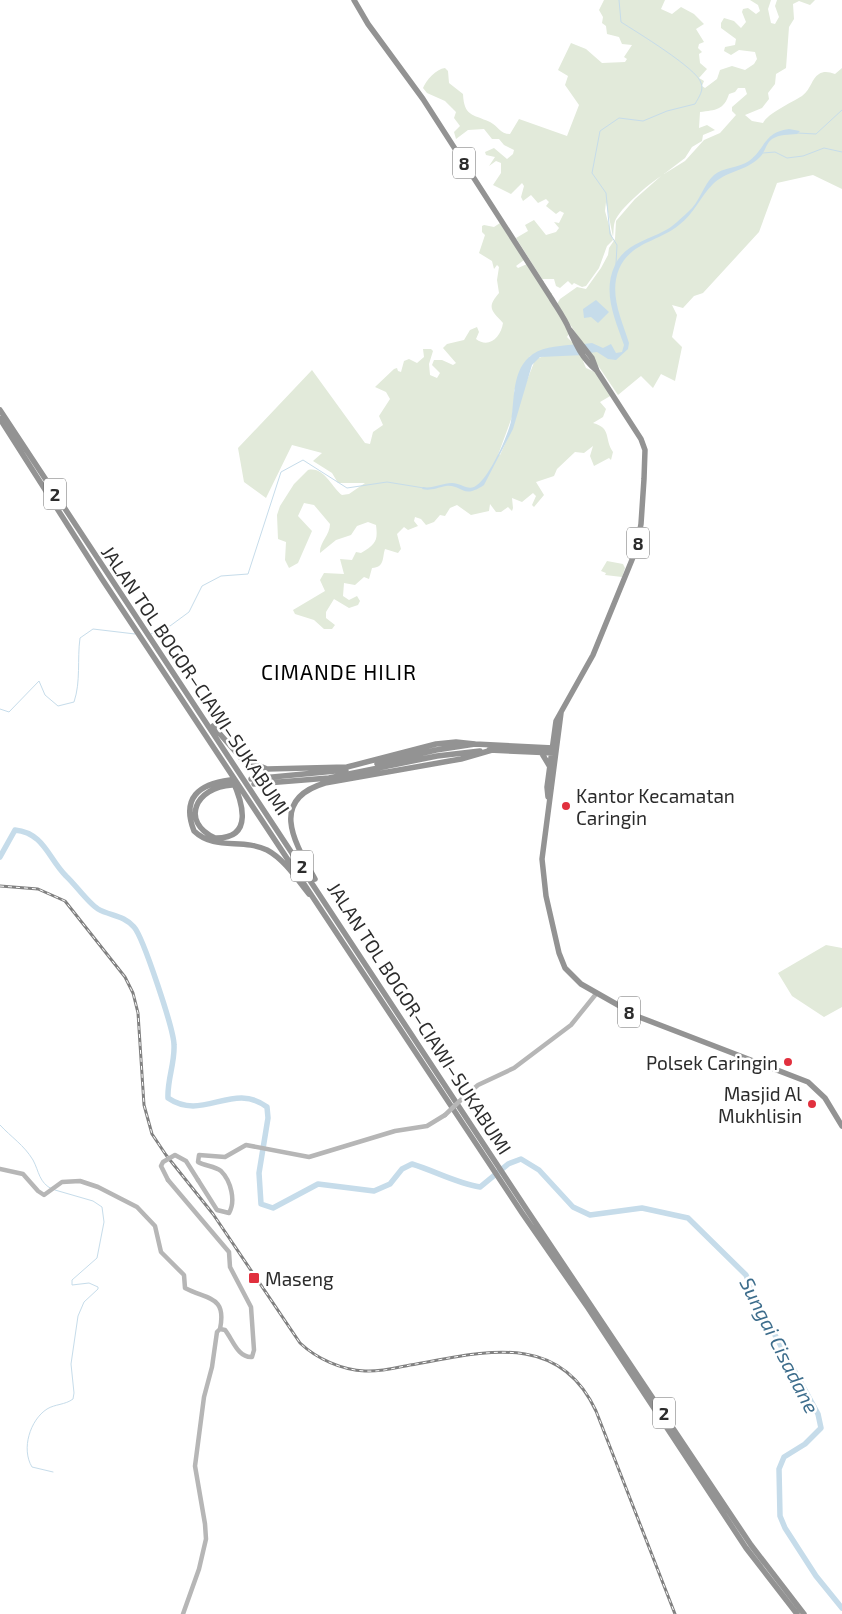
<svg xmlns="http://www.w3.org/2000/svg" width="842" height="1614" viewBox="0 0 842 1614" font-family="'Exo 2',sans-serif">
	<style>
		.green { fill: #e2eada; fill-rule: evenodd }
		.water { fill: #c6dcea }
		.lines { fill: none; stroke-linecap: round; stroke-linejoin: round }
		.stream { stroke: #c6dcea; stroke-width: 1 }
		.river { stroke: #c6dcea; stroke-width: 5.5 }
		.secondary { stroke: #b6b6b6; stroke-width: 4.5 }
		.highway { stroke: #939393; stroke-width: 5.5 }
		.rail-casing { stroke: #818181; stroke-width: 3 }
		.rail { stroke: #fff; stroke-width: 1; stroke-dasharray: 4; stroke-linecap: butt }
		.secondary-bridge { stroke: #b6b6b6; stroke-width: 4.5 }
		.poi-dot { fill: #e1303e; stroke: #fff; stroke-width: 2 }
		.labels { text-anchor: middle; dominant-baseline: central; stroke-width: 5; stroke-linejoin: round; paint-order: stroke }
		.shield { fill: #fff; stroke: #6b6b6b; stroke-width: 1 }
		.shield-label { font-size: 18px; font-weight: bold; fill: #2c2c2c }
		.street-label { font-size: 19px; fill: #2c2c2c; stroke: #fff }
		.poi-label { font-size: 19px; fill: #2c2c2c; stroke: #fff; text-anchor: start }
		.water-label { font-size: 20px; font-style: italic; fill: #3d6d8c; stroke: #fff }
		.quarter-label { font-size: 21px; letter-spacing: 1px; fill: #000; stroke: #fff }
	</style>
	<rect width="100%" height="100%" fill="#fff"/>
	<path class="green" d="M604,0H665L661,9L672,14L681,7L694,14L704,24L696,29L704,42L699,44L698,48L702,52L699,54L700,63L707,69L699,78L704,81L702,86L705,88L717,79L720,70L732,66L745,70L754,64L757,59L755,52L739,50L731,55L724,51L725,47L735,45L736,39L721,28V23L724,18L734,21L741,28L746,22L742,12L743,9L748,8L756,14L760,11L758,5L750,0H771L768,9L771,23L775,24L779,17L775,6L777,0H815L810,5L799,1L793,4L794,19L789,27L786,68L776,74L775,84L768,93L769,99L762,108L745,115L752,121L763,123C768,113 791,103 802,96C812,88 811,79 819,74C824,71 829,72 835,74L842,68V189L813,175L777,183L759,232L703,293L694,296L683,308L672,305L677,315L672,337L682,347L675,381L661,374L653,388L641,376L618,395L563,314L561,317L570,332L567,337L572,342L574,339L578,347C562,349 547,353 530,356L514,391L515,394L512,417L498,455H500L512,429L518,403L535,360C548,352 569,354 584,355L589,362L583,361L586,368L597,373L612,395L600,402L606,409L603,417L593,423C612,428 604,439 613,452L611,460L609,458L594,466L590,456L593,446L584,453L575,452L557,469L554,476L536,482L544,495L534,507L532,505L536,496L533,493L522,502L512,498L513,508L512,511L508,507L501,512H496L490,504L489,511L471,515L457,505L450,508L445,516L440,515L434,522L426,525L421,519L415,517L414,521L418,526L408,530L404,527L397,534L401,549L398,553L385,549C382,558 385,567 372,568L369,579L364,577L355,585L344,583L343,596L349,600L357,596L360,601L358,605L349,608L334,599L326,612V618L335,625L332,629H324L314,620L295,614L293,610L325,591L320,580L324,573L344,574L340,559L352,560L356,552L361,553C376,544 378,541 376,525L368,522L357,526L351,535L336,540L320,553C319,543 330,535 330,524L314,505L304,503L298,516L312,531L298,563L289,568L285,560L286,542L278,539L277,515L280,506L294,484L308,470C324,466 332,488 342,495L349,494L365,483H338L332,473L313,461L322,453L292,445L266,498L244,482L238,448L312,370L365,443L370,444L373,432L383,425L379,416L390,399L386,392L375,387L394,369L397,368L398,371L401,372L404,361L409,359L417,363L424,357L423,349H431L433,351L429,364L430,375L437,378L440,373L432,365L434,360H442L453,365L456,363L443,348L447,344L464,340L470,330L477,327L479,332L476,339C489,349 501,337 503,323C492,311 486,308 499,293L497,280L499,267L497,265L494,269L492,261L479,253L485,235L482,232V226L484,225L494,227L500,223L524,260L516,266L518,268L527,264L537,280L544,281L542,288L545,293H552L550,298L554,301L557,312L561,311L557,304L560,299L577,287L586,289L601,268L608,255L609,248L615,239L616,221L635,199L661,176C649,184 620,208 615,221C613,227 614,232 613,237L606,202L605,211L613,240L607,246L599,268L586,286L582,287L574,283L572,285L568,281L560,288L556,286L554,279H542L516,238L528,231L525,225L534,220L546,235L556,232L559,228L554,222L559,223L564,213L560,211L556,214L546,206L549,202L546,199L538,203L531,195L523,201L521,197L524,186L522,183L511,194L493,185L501,173V163L496,161L489,166L495,157L486,155L485,152L494,148L507,159L513,154L514,150L504,145L499,139H492L484,129L468,130L456,139L454,132L460,126L454,118L456,112L445,101L427,93L423,88C426,80 436,69 445,68L448,71L449,83L463,94C464,116 472,114 490,122C498,126 500,134 510,134L519,119L567,136L579,105L565,85L568,76L558,70L571,43L586,49L602,63L625,62L627,59L624,57L632,45L622,44L619,37L607,34L606,26L602,23L603,17L599,10ZM738,88H745L747,94L732,107V111L736,115L720,133L704,140L685,161L664,174L685,158L692,147L702,141L703,135L715,130L707,125L699,128L700,112C716,110 724,110 729,94L735,92Z
		M607,561L623,564L625,568L622,577L605,575L606,573L601,571Z
		M826,945L842,948V1007L824,1017L792,996L778,973Z"/>
	<path class="water" d="M789,129L800,131L797,134C788,135 780,134 772,139C766,143 765,153 759,158C746,171 726,171 713,184C700,197 694,214 679,225C658,242 631,242 619,269C609,294 621,318 629,343L628,349L616,360L608,359L597,352L589,353L584,344L592,343L603,348L611,344L616,353L622,352L624,345C615,319 602,292 615,265C625,244 646,241 664,231C673,227 681,218 688,212C700,202 703,185 714,175C723,167 739,168 749,161C766,148 764,132 789,129Z
		M596,300L609,312L598,323L591,317L584,318L583,309Z
		M577,344L584,355L540,357L532,365L513,429L484,485C462,500 462,484 446,486C436,488 431,491 422,489L423,487C432,489 442,483 452,483C460,483 467,490 474,487C488,481 508,436 511,421C515,400 511,369 533,354C545,346 563,346 577,344Z"/>
	<g class="lines">
		<path class="stream" d="M797,133L816,134L842,110
			M763,153L775,152L787,158L803,156L824,148L842,152
			M616,264L617,245L610,234L606,193L592,173L600,131L619,118L643,121L667,111L695,104C699,97 704,90 701,83C698,69 635,31 621,22L619,0
			M151,634L170,626L189,612L202,586L221,576L248,574L281,472L303,460L347,488L387,482L424,488
			M0,709L9,712L39,681L45,695L58,706L74,702C81,681 77,660 80,638L93,629L135,634
			M0,1125C11,1137 24,1145 33,1160C39,1171 39,1183 52,1189
			M53,1472L32,1467C21,1449 30,1420 47,1409C55,1404 65,1405 73,1399L74,1393L71,1364L78,1316L84,1302L98,1289V1287L89,1283L72,1285V1280L97,1258L104,1222L102,1207L93,1201L55,1190"/>
		<path class="river" d="M0,857L15,830C44,833 48,858 66,876C75,884 88,903 98,909C110,916 124,915 134,927C143,937 174,1030 174,1045C175,1063 167,1080 168,1098C203,1122 233,1081 267,1107L268,1118L259,1173L261,1204L273,1208L318,1184L374,1191L390,1184L402,1169L412,1164C435,1171 456,1183 480,1187L508,1164L521,1159L539,1170L573,1207L590,1215L642,1208L688,1218L746,1275L757,1302L818,1414L821,1428L805,1444L784,1457L779,1469L780,1516L785,1528L816,1576L842,1608"/>
		<path class="secondary" d="M465,1096L478,1085L514,1068L571,1025L596,994
			M0,1169L23,1174L38,1191L44,1195L62,1182L80,1181L98,1187L137,1207L155,1226L161,1252L184,1275L185,1288C207,1300 227,1295 220,1329
			M168,1180L229,1252L230,1267L251,1307L254,1350L252,1357C238,1358 233,1340 225,1330L220,1329L217,1332L212,1367L204,1397L195,1466L205,1524L206,1539L199,1569L183,1614
			M198,1180L217,1210L229,1213C236,1201 231,1181 221,1171C215,1166 205,1166 198,1162L199,1155L225,1157L246,1145L309,1157L395,1131L427,1126L445,1115"/>
		<path class="highway" d="M354,0L368,24L423,99L551,298C557,308 565,319 569,329C576,345 582,358 596,370
			M0,410L527,1210L751,1545L804,1614
			M0,419L102,579L522,1213L588,1308L746,1548L797,1614
			M561,713L542,859L546,896L559,953L565,968L581,984L639,1017L808,1082L825,1098L842,1126
			M213,726L241,758L267,769L347,767L436,744L456,742L475,744
			M489,750L554,753
			M541,752L550,767
			M377,764L436,750L475,744L553,748
			M232,779C242,801 255,839 215,838C180,822 195,787 232,785
			M251,779L346,770
			M230,780C199,784 181,798 194,831C215,851 242,838 267,850C284,859 297,879 309,894
			M254,784L329,778L437,756L480,751
			M548,797L547,787L556,721L593,655L636,550L641,524L644,479L645,450L641,439L597,371L592,358L570,330
			M315,879C295,843 268,800 325,783L461,759L492,750"/>
		<g class="rail-casing">
			<path id="rail" d="M0,886L38,889L65,901L125,977L133,993L138,1013L144,1105L152,1134L166,1155L213,1214L300,1343C317,1359 342,1370 365,1371C380,1372 395,1368 410,1365C481,1353 558,1329 596,1411L675,1614"/>
		</g>
		<use href="#rail" class="rail"/>
		<path class="secondary-bridge" d="M445,1115L465,1096
			M168,1180L161,1166L163,1162L175,1155L186,1161L198,1180"/>
	</g>
	<g class="poi-dot">
		<circle cx="566" cy="806" r="5"/>
		<circle cx="788" cy="1062" r="5"/>
		<circle cx="812" cy="1104" r="5"/>
		<rect x="248" y="1272" width="12" height="12" rx="2.5"/>
	</g>
	<g class="labels">
		<g class="shield">
			<rect x="453" y="147.5" width="22" height="31" rx="4"/>
			<rect x="44" y="478.5" width="22" height="31" rx="4"/>
			<rect x="627" y="527.5" width="22" height="31" rx="4"/>
			<rect x="291" y="850.5" width="22" height="31" rx="4"/>
			<rect x="618" y="996.5" width="22" height="31" rx="4"/>
			<rect x="653" y="1397.5" width="22" height="31" rx="4"/>
		</g>
		<g class="shield-label">
			<text x="464" y="163">8</text>
			<text x="55" y="494">2</text>
			<text x="638" y="543">8</text>
			<text x="302" y="866">2</text>
			<text x="629" y="1012">8</text>
			<text x="664" y="1413">2</text>
		</g>
		<g class="street-label">
			<text transform="translate(196 680) rotate(56)">JALAN TOL BOGOR–CIAWI–SUKABUMI</text>
			<text transform="translate(420 1018) rotate(57)">JALAN TOL BOGOR–CIAWI–SUKABUMI</text>
		</g>
		<g class="poi-label">
			<text x="576" y="795">Kantor Kecamatan<tspan x="576" dy="22">Caringin</tspan></text>
			<text x="778" y="1062" text-anchor="end">Polsek Caringin</text>
			<text x="802" y="1093" text-anchor="end">Masjid Al<tspan x="802" dy="22">Mukhlisin</tspan></text>
			<text x="265" y="1278">Maseng</text>
		</g>
		<g class="water-label">
			<text transform="translate(780 1345) rotate(63)">Sungai Cisadane</text>
		</g>
		<g class="quarter-label">
			<text x="339" y="671">CIMANDE HILIR</text>
		</g>
	</g>
</svg>
